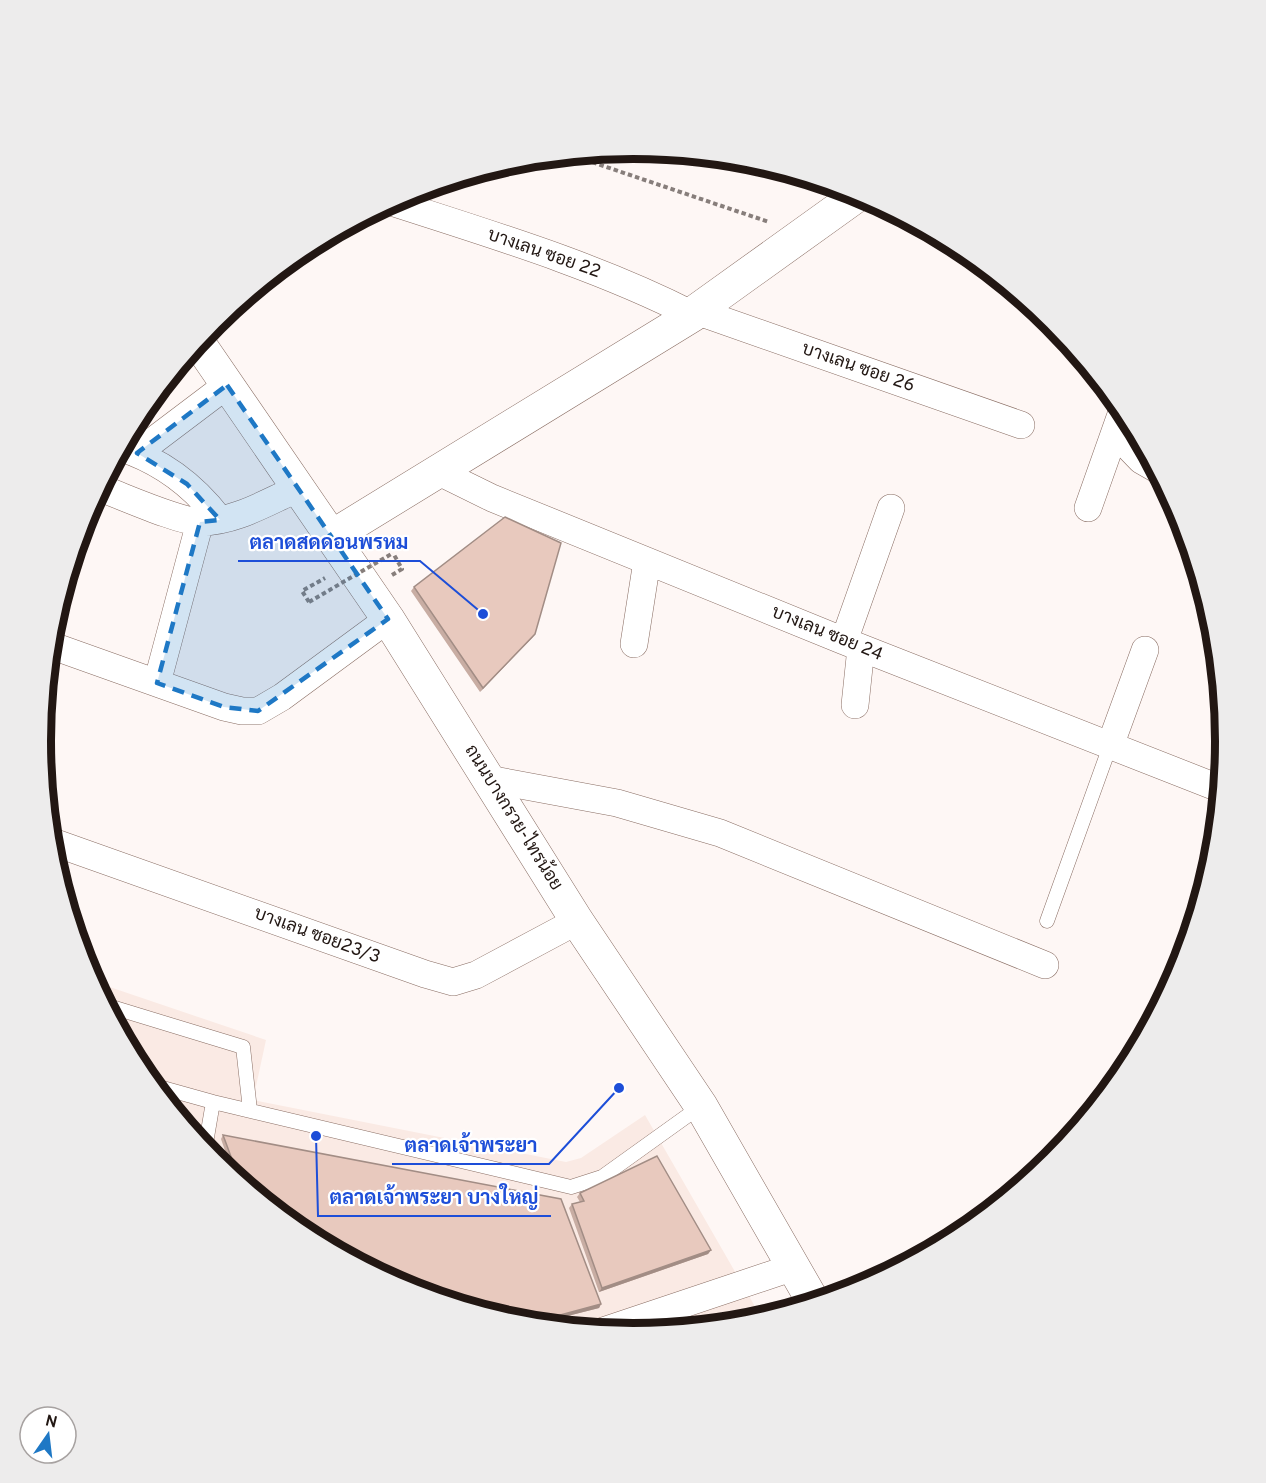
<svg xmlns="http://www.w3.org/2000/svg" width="1266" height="1483" viewBox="0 0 1266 1483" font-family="Overpass,Sarabun,sans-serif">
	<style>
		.built { fill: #faeae4 }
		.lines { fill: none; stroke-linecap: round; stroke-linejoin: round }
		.lane-casing { stroke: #896d63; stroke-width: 15 }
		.street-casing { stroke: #896d63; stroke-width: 28 }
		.secondary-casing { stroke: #896d63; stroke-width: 34 }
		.path { stroke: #877e7b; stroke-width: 4; stroke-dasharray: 4.5 3; stroke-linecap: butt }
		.lane { stroke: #fff; stroke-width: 14 }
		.street { stroke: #fff; stroke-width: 27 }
		.secondary { stroke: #fff; stroke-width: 33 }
		.path-bridge { stroke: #877e7b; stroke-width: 4; stroke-dasharray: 4.5 3; stroke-linecap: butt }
		.wall { fill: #c8ada3 }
		.shaded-wall { fill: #a28d85 }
		.building { fill: #e8c9be; stroke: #a28d85; stroke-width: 1.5 }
		.marked { fill: #1e78c5; fill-opacity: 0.2; stroke: #1e78c5; stroke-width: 4.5; stroke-dasharray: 12 8; stroke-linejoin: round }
		.labels { text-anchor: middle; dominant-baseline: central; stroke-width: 4.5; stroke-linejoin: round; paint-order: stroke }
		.street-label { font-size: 18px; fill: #221713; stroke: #fff }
		.rim { fill: none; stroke: #221713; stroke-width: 8 }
		.leader { fill: none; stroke: #1d4ed8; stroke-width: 2 }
		.callout-dot { fill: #1d4ed8; stroke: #fff; stroke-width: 2 }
		.callout-label { font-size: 20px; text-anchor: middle; font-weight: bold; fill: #1d4ed8; stroke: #fff; stroke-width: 4.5; stroke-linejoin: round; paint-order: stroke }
	</style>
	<rect width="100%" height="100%" fill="#fef7f5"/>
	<path class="built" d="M92,981L266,1040L253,1100L566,1162L581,1158L645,1115L757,1310L662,1331L633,1334L517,1323L304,1234L214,1160L140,1070Z"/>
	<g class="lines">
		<g class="lane-casing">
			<path id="lane" d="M1047,921L1110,746
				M105,1005L243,1047L250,1110
				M152,1085L213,1102
				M205,1149L213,1102L571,1187L602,1177L701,1106"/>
		</g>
		<g class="street-casing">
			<path id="street" d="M391,202C493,235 597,266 693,315
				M696,311L1021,425
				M1115,433L1141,460L1155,468
				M121,448C161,461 195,487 220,520
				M137,453L227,385
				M437,471L492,498L844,641L1221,789
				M100,488C125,497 177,521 201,522C235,522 267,502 297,489
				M1088,508L1123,409
				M844,641L891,508
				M634,644L647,561
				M50,645L224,707L242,711H258L282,697L388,619
				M157,683L200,522
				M855,705L861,648
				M1110,746L1145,650
				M488,779L617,803L720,833L1045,965
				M50,841L425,974L453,982L476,975L577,921
				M603,1331L794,1267"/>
		</g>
		<g class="secondary-casing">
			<path id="secondary" d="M198,342L388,619L577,921L701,1106L814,1303
				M331,537L693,315L696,311L859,194"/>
		</g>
		<path class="path" d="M571,155L769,222
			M392,575L402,569L393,553
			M309,602L302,591L325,578"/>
		<use href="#lane" class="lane"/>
		<use href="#street" class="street"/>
		<use href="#secondary" class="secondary"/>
		<path class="path-bridge" d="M309,602L393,553"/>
	</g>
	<path class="wall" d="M414,587L535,634L480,692L411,591Z
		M223,1135L601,1304L599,1308L536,1324L517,1323L304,1234L234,1177L221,1139Z
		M580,1193L711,1250L708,1254L599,1292L569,1208L572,1204L580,1202L577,1197Z"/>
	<path class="shaded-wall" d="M535,634L532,638L480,692L483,688Z
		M711,1250L708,1254L599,1292L602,1288Z
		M601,1304L599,1308L536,1324H527Z"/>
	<path class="building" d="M505,517L561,543L535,634L483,688L414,587Z
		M223,1135L561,1199L601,1304L527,1324L517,1323L406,1289L304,1234L240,1181Z
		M657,1156L711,1250L602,1288L572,1204L584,1201L580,1193Z"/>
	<path class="marked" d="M227,385L388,619L258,711L224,707L157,683L200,522L220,520L187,484L137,453Z"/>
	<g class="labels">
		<g class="street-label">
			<text transform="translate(544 254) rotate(19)">บางเลน ซอย 22</text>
			<text transform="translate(858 368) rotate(19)">บางเลน ซอย 26</text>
			<text transform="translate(827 634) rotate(22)">บางเลน ซอย 24</text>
			<text transform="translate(513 818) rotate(58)">ถนนบางกรวย-ไทรน้อย</text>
			<text transform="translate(317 936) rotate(20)">บางเลน ซอย23/3</text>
		</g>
	</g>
	<path d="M0 0H1266V1483H0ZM51 741a582 582 0 1 1 1164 0a582 582 0 1 1-1164 0Z" fill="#edecec" fill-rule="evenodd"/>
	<path class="rim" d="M51 741a582 582 0 1 1 1164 0a582 582 0 1 1-1164 0Z"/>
	<path class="leader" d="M483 614L420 561H238M619 1088L549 1164H392M316 1136L318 1216H551"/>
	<g class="callout-dot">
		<circle cx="483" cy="614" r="6"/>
		<circle cx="619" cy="1088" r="6"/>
		<circle cx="316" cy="1136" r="6"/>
	</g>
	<g class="callout-label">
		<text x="329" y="549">ตลาดสดดอนพรหม</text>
		<text x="471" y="1152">ตลาดเจ้าพระยา</text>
		<text x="434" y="1204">ตลาดเจ้าพระยา บางใหญ่</text>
	</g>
	<g transform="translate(48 1435) rotate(14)"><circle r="28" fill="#ffffff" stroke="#a7a2a1" stroke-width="1.5"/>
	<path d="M0-4.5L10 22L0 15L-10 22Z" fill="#1e78c5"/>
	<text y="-9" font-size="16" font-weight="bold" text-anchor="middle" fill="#221713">N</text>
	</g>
</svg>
